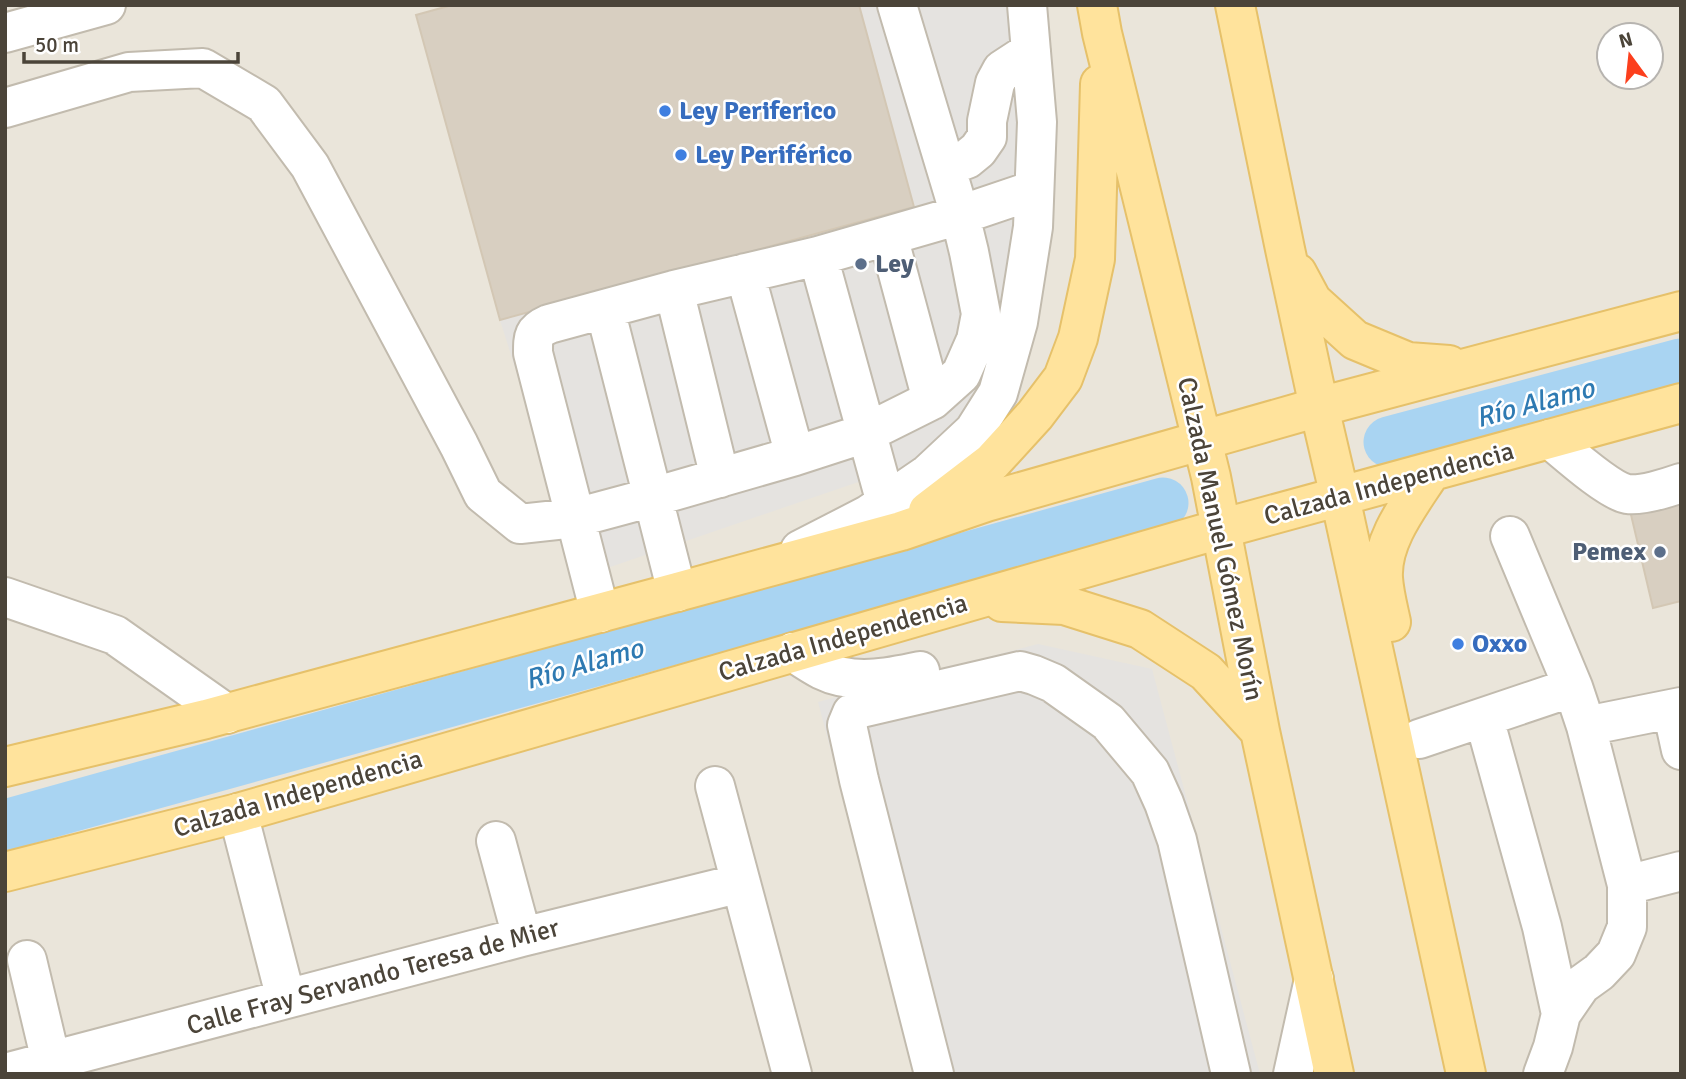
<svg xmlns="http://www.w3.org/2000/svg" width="1686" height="1079" viewBox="0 0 1686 1079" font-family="Signika,sans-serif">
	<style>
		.residential { fill: #eae5da; fill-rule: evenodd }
		.parking { fill: #e5e3e0 }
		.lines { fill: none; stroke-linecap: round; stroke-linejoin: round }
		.river { stroke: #a9d4f2; stroke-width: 51 }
		.building { fill: #d8cfc1; stroke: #d3c7b4; stroke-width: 2 }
		.minor-casing { stroke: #c2bbae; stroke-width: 42 }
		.major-casing { stroke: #e6c16a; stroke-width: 42 }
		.minor { stroke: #fff; stroke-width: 38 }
		.major { stroke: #ffe39c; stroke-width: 38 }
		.shop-dot { fill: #3f7fe0; stroke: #fff; stroke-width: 2.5 }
		.service-dot { fill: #5c6f8a; stroke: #fff; stroke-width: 2.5 }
		.labels { text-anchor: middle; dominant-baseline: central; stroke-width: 5; stroke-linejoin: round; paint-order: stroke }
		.shop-label { font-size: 26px; font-weight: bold; fill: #366cbe; stroke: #fff; text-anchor: start }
		.service-label { font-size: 26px; font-weight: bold; fill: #4e5e75; stroke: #fff; text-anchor: start }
		.street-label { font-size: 26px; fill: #4b4439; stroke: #fff }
		.water-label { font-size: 28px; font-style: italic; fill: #2e7ab2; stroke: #fff }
	</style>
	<rect width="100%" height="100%" fill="#f6f3ec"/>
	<path class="residential" d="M5,5H1681V1074H5ZM1609,35H1651V77H1609Z"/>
	<path class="parking" d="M859,5H1017L1030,155L995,393L908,465L581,577L500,320L914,207Z
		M1038,644L1152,669L1260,1074H916L818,702Z"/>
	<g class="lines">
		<path class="river" d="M1389,442L1681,364
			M5,825L1163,503"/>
	</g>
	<path class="building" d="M452,5H859L914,207L500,320L416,15Z
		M1681,490V601L1653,608L1628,502Z"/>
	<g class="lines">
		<g class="minor-casing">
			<path id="minor" d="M5,33L106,5
				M5,108L129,72L203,68L264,104L310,166L459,445L483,494L520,524L575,518L653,497L795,456L866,433L932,400L961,374L976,340L981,314L969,252L960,215L897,5
				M946,167L967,159L978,150L987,137V121L995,83L1002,70L1031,51
				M888,236L932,400
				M818,256L886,503
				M745,273L795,456
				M674,290L720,478
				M605,309L677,592
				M1550,439C1567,453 1608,490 1627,494C1641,496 1667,488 1681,483
				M1510,536L1573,687L1586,726L1627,885V927L1616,954L1599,972L1581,985L1561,1014L1553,1047L1543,1074
				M800,550L868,515L928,474L974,431L998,393L1018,322L1033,227L1037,122L1027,5
				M5,597L115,635L227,714
				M600,613L533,353C533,336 533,331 549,324L674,290L818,256L960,215L1034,190
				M793,652C802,658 812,665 822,670C852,685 888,678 920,671
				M1672,709L1681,750
				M1484,718L1542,927L1561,1014
				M1586,726L1681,707
				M1419,739L1573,687
				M715,786L792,1074
				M238,813L286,999
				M496,841L522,937
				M1627,885L1681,871
				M27,960L51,1061
				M5,1073L522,937L741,883
				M934,1074L859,780L847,725L852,713L861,708L1020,671L1034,675L1053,683L1108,722L1150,772L1164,803L1177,840L1231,1074
				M1293,1074L1314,979"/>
		</g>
		<g class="major-casing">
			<path id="major" d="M1097,5L1102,33L1211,477L1260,731L1334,1074
				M1235,5L1285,249L1319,407L1340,497L1466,1074
				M1297,273L1312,301L1355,340L1408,362L1449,365
				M928,511L992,462L1035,415L1063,378L1078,338L1095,259L1100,84
				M1002,602L1064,605L1140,629L1206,672L1260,731
				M1391,622C1388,608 1384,593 1383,578C1381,540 1410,504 1430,473
				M5,767L206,719L677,592L901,531L986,502L1319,407L1681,311
				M5,872L238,813L1220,529L1681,403"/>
		</g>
		<use href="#minor" class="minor"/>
		<use href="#major" class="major"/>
	</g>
	<g class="shop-dot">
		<circle cx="665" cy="111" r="7"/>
		<circle cx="681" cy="155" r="7"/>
		<circle cx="1458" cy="644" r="7"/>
	</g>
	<g class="service-dot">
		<circle cx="861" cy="264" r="7"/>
		<circle cx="1660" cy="552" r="7"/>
	</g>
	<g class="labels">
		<g class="shop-label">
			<text x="679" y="111">Ley Periferico</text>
			<text x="695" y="155">Ley Periférico</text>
			<text x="1472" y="644">Oxxo</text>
		</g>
		<g class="service-label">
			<text x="875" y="264">Ley</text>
			<text x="1646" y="552" text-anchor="end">Pemex</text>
		</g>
		<g class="street-label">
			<text transform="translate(1389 484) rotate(-15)">Calzada Independencia</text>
			<text transform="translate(1220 539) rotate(78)">Calzada Manuel Gómez Morín</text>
			<text transform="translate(843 638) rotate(-16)">Calzada Independencia</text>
			<text transform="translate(298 794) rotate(-16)">Calzada Independencia</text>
			<text transform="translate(373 977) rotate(-15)">Calle Fray Servando Teresa de Mier</text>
		</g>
		<g class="water-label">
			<text transform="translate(1535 403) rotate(-15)">Río Alamo</text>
			<text transform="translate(584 664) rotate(-16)">Río Alamo</text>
		</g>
	</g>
	<rect width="1686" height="1079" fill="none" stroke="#4b4439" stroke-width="14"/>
	<g transform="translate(1630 56) rotate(345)"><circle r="33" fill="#ffffff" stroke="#b7b4b0" stroke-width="2"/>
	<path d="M0-5L12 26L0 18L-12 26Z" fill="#fc3f1d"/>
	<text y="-10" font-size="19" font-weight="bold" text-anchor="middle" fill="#4b4439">N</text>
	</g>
	<path d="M24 52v10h214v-10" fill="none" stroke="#4b4439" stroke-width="3.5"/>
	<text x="35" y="52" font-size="21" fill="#4b4439" stroke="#ffffff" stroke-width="5" paint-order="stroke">50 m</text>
</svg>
